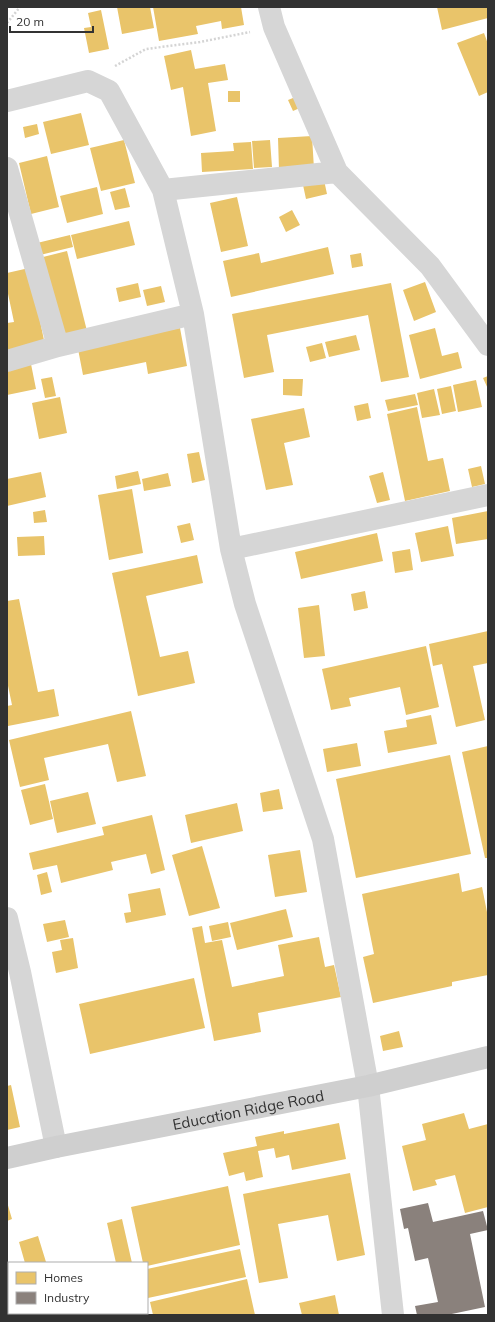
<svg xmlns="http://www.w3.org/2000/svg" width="495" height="1322" viewBox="0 0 495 1322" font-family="Mulish,sans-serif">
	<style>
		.homes { fill: #e9c46a }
		.industry { fill: #8a817c }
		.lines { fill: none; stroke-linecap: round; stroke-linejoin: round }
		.path { stroke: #d4d4d4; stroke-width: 2.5; stroke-dasharray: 2 2; stroke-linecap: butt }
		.street { stroke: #d6d6d6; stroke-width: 22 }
		.secondary { stroke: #cfcfcf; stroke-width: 22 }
		.labels { text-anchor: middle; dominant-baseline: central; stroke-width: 4; stroke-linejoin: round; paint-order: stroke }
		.street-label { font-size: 15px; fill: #323232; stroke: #fff }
	</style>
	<rect width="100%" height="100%" fill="#fff"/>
	<path class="homes" d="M117,7H150L154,28L122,34Z
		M153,7H241L244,25L222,29L221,21L196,26L198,34L159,41Z
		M437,7H488V18L442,30Z
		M101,10L109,49L89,53L84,28L91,27L88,13Z
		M484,33L488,44V92L479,96L457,43Z
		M191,50L195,69L225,64L228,80L208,83L216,131L191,136L183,87L171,90L164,56Z
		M228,91H240V102H228Z
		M298,96L302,107L293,111L288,100Z
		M81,113L89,145L51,154L43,122Z
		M37,124L39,134L25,138L23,127Z
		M312,136L314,169L279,170L278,138Z
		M124,140L135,183L101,191L90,148Z
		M270,140L272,167L254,168L252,141Z
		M251,142L253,169L202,172L201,153L234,151L233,143Z
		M47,156L59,207L31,214L19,163Z
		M324,180L327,194L306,199L303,185Z
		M97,187L103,214L67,223L60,196Z
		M125,188L130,207L115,210L110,192Z
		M237,197L248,246L221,252L210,203Z
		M292,210L300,225L286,232L279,217Z
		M129,221L135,245L77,259L71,235Z
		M70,235L73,247L40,255L37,243Z
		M328,247L334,274L231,297L223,261L259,253L261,263Z
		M67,251L87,331L59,339L39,258Z
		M361,253L363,266L352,268L350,255Z
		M29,268L45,345L7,353V323L14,322L7,289V273Z
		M425,282L436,312L414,321L403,290Z
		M138,283L141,297L119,302L116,288Z
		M391,283L409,377L381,382L368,315L267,335L274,372L244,378L232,314Z
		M161,286L165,302L147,306L143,290Z
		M180,328L187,366L148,374L146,362L83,375L78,349Z
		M435,328L442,356L458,352L462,368L420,379L409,335Z
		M356,335L360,350L329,357L325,342Z
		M322,343L326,358L310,362L306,347Z
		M31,364L36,389L7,395V369Z
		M488,376V389L483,378Z
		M52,377L56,396L45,398L41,379Z
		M283,379H303L302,396L283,395Z
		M476,380L482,407L458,412L453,385Z
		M451,386L456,411L442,414L437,389Z
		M434,389L440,415L422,418L417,393Z
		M415,394L418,405L388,411L385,400Z
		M60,397L67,433L39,439L32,403Z
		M368,403L371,418L357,421L354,406Z
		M417,407L428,461L443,458L450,491L405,501L387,414Z
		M304,408L310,437L284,443L293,485L266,490L251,419Z
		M199,452L205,480L192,483L187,454Z
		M481,466L485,484L472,487L468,469Z
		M138,471L141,484L117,489L115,476Z
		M41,472L46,497L7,506V479Z
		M383,472L390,500L377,503L369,476Z
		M168,473L171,486L144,491L142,479Z
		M132,489L143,553L109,560L98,495Z
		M45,510L47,522L34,523L33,512Z
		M488,511V539L456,544L452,518Z
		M190,523L194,540L181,543L177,526Z
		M448,526L454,556L421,562L415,533Z
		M377,533L383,561L301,579L295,552Z
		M44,536L45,555L18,556L17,537Z
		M410,549L413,570L395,573L392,552Z
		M197,555L203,583L146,596L160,657L188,651L195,683L138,696L112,573Z
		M365,591L368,608L354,611L351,594Z
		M19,599L38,692L54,689L59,716L8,726L7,706L12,705L7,681V601Z
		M319,605L325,656L304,658L298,608Z
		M488,631V663L473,666L485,720L456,727L442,664L433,666L429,644Z
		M426,646L439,707L406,715L400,687L349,698L351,706L331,710L322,669Z
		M131,711L146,776L117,782L108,744L44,758L49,780L20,787L9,740Z
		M431,715L437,744L388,753L384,731L407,727L406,720Z
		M357,743L361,766L327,772L323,749Z
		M488,746V858H485L462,752Z
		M450,755L471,854L356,878L336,779Z
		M45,784L53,819L30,825L21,790Z
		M279,789L283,809L263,812L260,793Z
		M88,792L96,824L57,833L50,801Z
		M237,803L243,831L191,843L185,815Z
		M152,815L165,870L151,874L146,854L111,862L113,870L61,883L57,865L33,870L29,853L104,835L102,827Z
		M202,846L220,908L189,916L172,855Z
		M300,850L307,892L275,897L268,855Z
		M47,872L52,892L41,895L37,875Z
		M459,873L462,892L482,887L488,917V975L452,982V986L373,1003L363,957L374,954L362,894Z
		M160,888L166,915L126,923L124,913L131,912L128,894Z
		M286,909L293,937L237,950L230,923Z
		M65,920L69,937L47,942L43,924Z
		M228,922L231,937L212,941L209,926Z
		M202,926L205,943L222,940L232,987L284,976L278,945L319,937L325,967L334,965L341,997L258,1013L261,1032L214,1041L192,928Z
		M73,938L78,968L56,973L52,952L62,950L60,940Z
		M194,978L205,1028L90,1054L79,1004Z
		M399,1031L403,1047L383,1051L380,1036Z
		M11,1085L20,1127L7,1130V1086Z
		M464,1113L469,1129L488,1124V1207L465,1213L455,1175L435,1180L437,1185L413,1191L402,1146L426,1140L422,1124Z
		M339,1123L346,1159L292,1170L289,1155L276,1158L274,1148L258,1151L263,1177L246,1181L244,1172L229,1176L223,1153L257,1146L255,1137L284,1131V1134Z
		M350,1173L365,1255L337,1261L328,1215L278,1224L288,1278L259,1283L243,1194Z
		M228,1186L240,1245L147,1266V1263H143L131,1207Z
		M7,1202L12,1219L7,1221Z
		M122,1219L132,1263H116L107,1223Z
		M38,1236L46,1262L41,1263H25L19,1242Z
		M240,1249L246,1277L148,1298L147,1292V1269Z
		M7,1277L9,1282V1313H17L18,1315H7Z
		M247,1279L255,1315H153L150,1302Z
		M335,1295L339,1315H302L299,1303Z
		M36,1313H53V1315H37Z
		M109,1313H139V1315H109Z"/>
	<path class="industry" d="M428,1203L433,1222L483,1211L488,1230L470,1234L485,1307L447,1315H417L415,1306L438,1302L428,1258L415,1261L408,1228L404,1229L400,1209Z"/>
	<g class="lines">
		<path class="path" d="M7,23L20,7
			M115,66L146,49L200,42L250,32"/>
		<path class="street" d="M269,7L274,27L337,172L430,266L488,345
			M7,101L88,81L109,91L163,190L193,314L231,549L245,604L323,839L368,1086L393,1315
			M7,168L58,346
			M163,190L337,172
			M7,361L58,346L193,314
			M231,549L488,495
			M7,918L20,972L56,1147"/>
		<path class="secondary" id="s1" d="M7,1158L56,1147L368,1086L488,1057"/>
	</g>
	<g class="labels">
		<g class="street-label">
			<text stroke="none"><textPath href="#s1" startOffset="246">Education Ridge Road</textPath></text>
		</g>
	</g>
	<rect width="495" height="1322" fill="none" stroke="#323232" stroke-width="16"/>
	<rect x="8" y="1262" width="140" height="52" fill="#ffffff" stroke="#adadad"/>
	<rect x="16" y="1272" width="20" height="12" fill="#e9c46a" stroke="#adadad"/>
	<text x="44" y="1282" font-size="12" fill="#323232">Homes</text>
	<rect x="16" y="1292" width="20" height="12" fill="#8a817c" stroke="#adadad"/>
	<text x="44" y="1302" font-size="12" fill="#323232">Industry</text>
	<path d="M10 26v6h83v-6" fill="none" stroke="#323232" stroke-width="2"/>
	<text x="16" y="26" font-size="12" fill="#323232" stroke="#ffffff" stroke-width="3" paint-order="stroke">20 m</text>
</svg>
